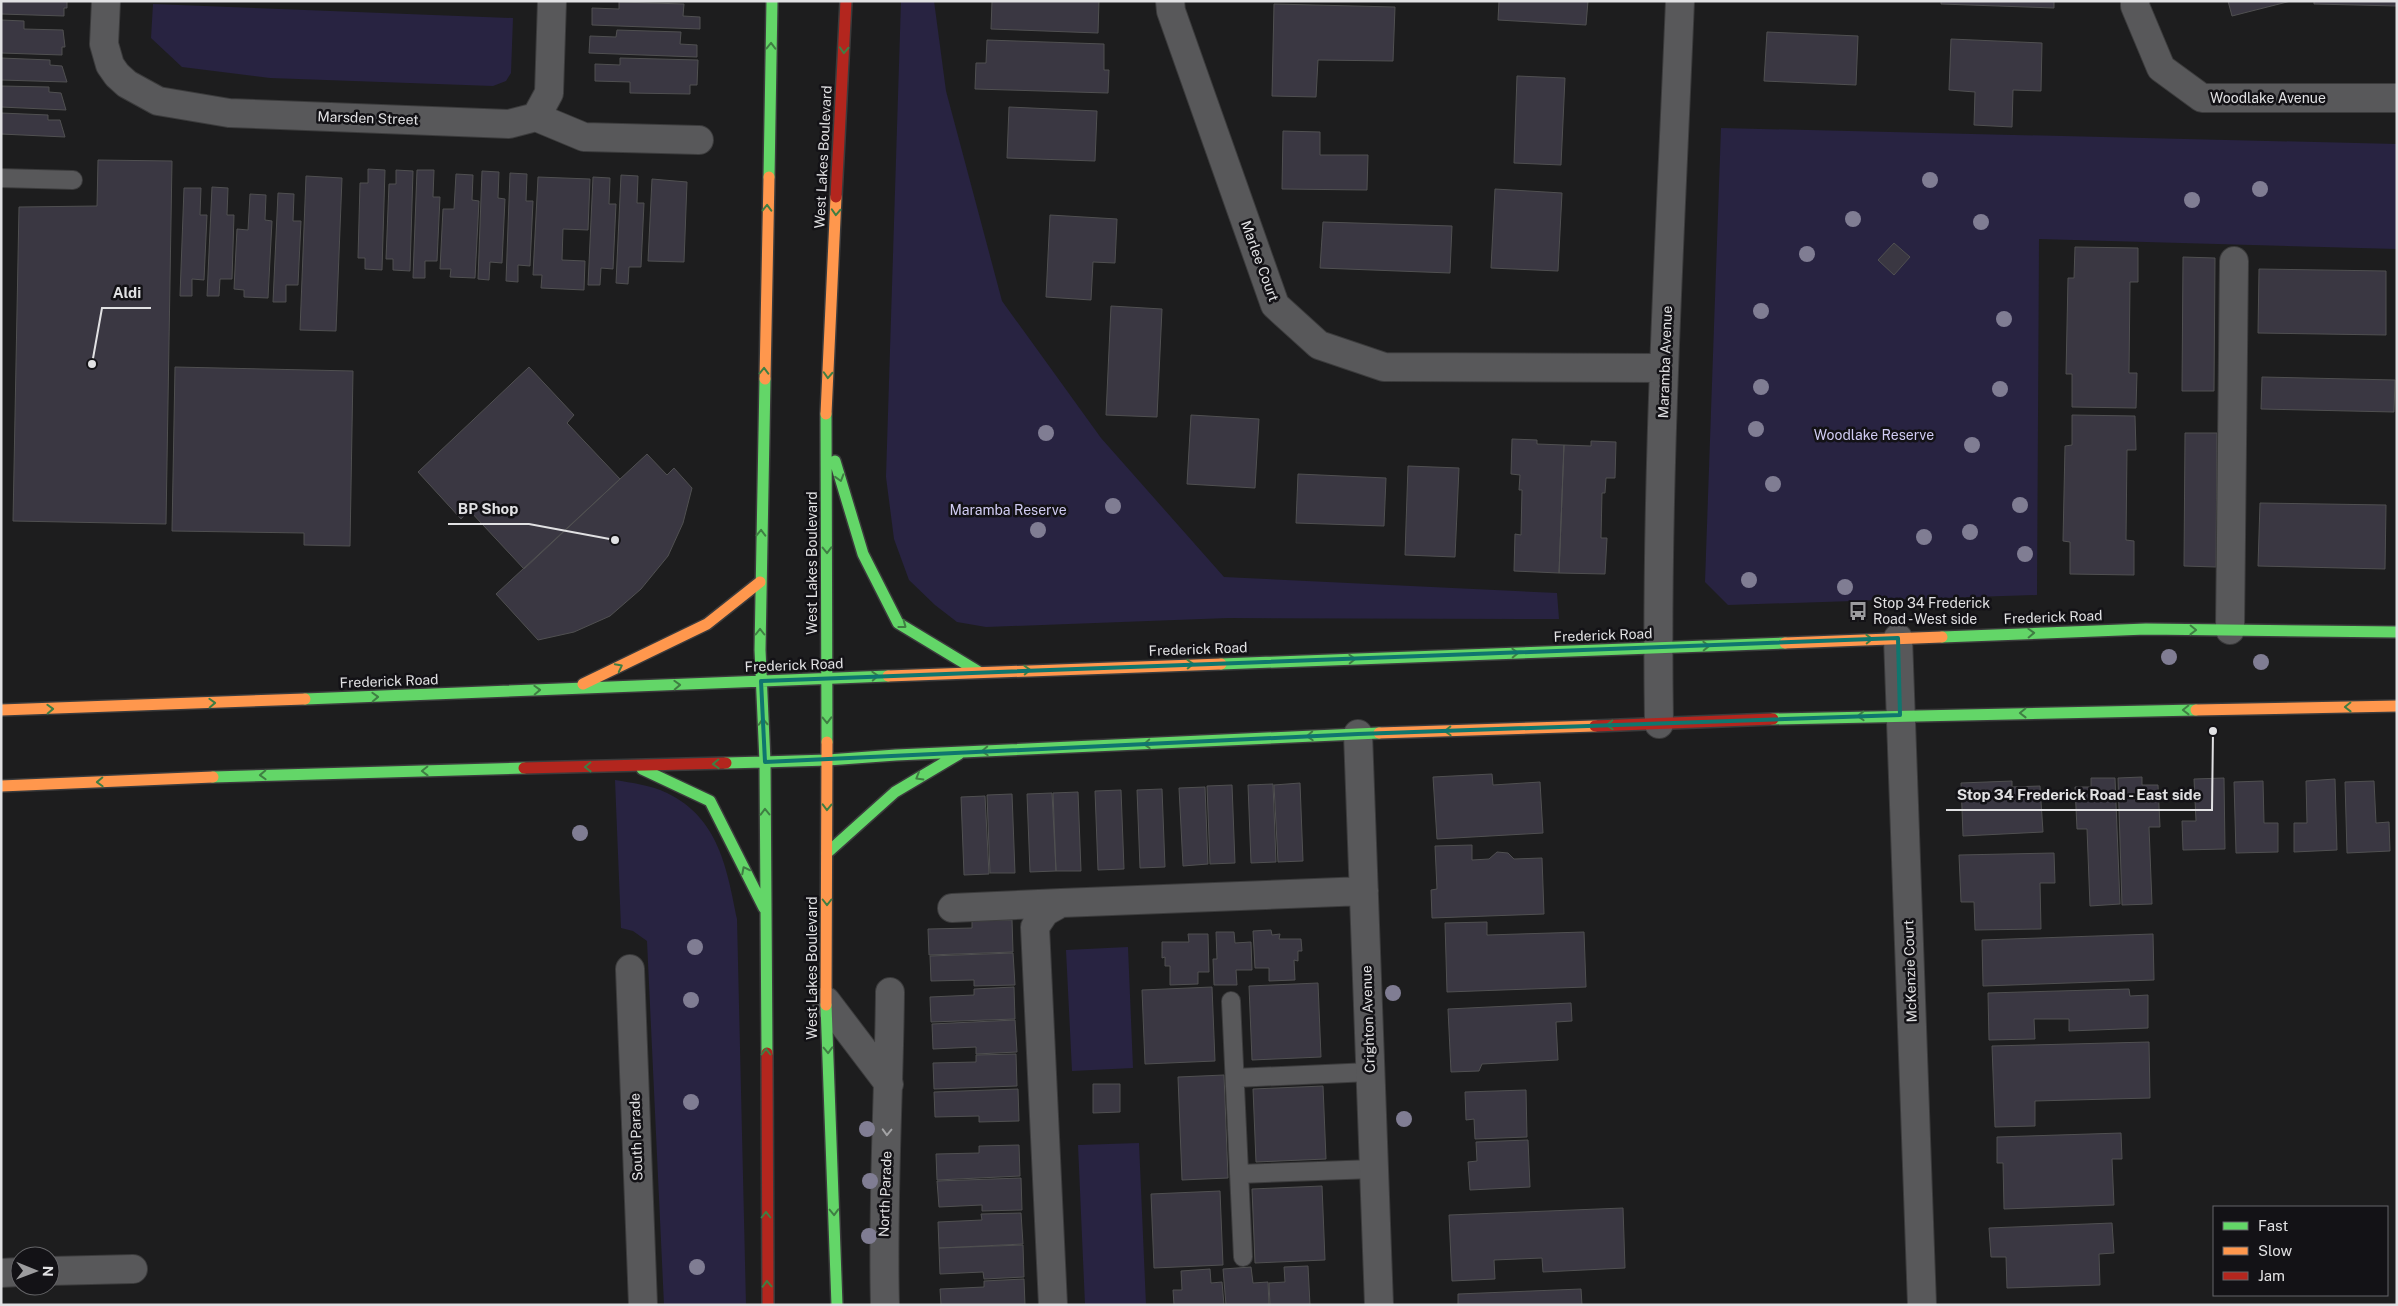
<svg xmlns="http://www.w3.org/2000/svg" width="2398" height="1306" viewBox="0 0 2398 1306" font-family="'Public Sans',sans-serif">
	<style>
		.green { fill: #282341 }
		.building { fill: #3a3742; stroke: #505051 }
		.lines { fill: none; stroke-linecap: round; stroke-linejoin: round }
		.lane-casing { stroke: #3b3b3c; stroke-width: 20 }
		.street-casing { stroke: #3b3b3c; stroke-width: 30 }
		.fast-casing { stroke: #3b3b3c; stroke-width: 14 }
		.slow-casing { stroke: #3b3b3c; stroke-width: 14 }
		.jam-casing { stroke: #3b3b3c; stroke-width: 14 }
		.lane { stroke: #58585a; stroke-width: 18 }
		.street { stroke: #58585a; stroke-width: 28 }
		.fast { stroke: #63d668; stroke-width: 11 }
		.slow { stroke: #ff974d; stroke-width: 11 }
		.jam { stroke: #b3261e; stroke-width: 11 }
		.tree { fill: #807d93 }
		.oneway { stroke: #3f7e43 }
		.oneway2 { stroke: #a3a3a5 }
		.marked { fill: none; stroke: #0f766e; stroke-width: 4; stroke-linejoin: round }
		.labels { text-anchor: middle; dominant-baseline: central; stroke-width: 5; stroke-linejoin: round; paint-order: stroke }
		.street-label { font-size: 14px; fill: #e1e1e3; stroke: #131216 }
		.park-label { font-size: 14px; fill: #d1ccf3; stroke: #131216 }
		.poi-label { font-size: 14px; fill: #e1e1e3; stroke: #131216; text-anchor: start }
		.leader { fill: none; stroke: #e1e1e3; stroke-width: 2 }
		.callout-dot { fill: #e1e1e3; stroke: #131216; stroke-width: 2 }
		.callout-label { font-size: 15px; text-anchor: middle; font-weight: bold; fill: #e1e1e3; stroke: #131216; stroke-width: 5; stroke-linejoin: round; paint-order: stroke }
	</style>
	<rect width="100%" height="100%" fill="#1d1d1e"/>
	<path class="green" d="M901,1H934L946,91L1002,301L1101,438L1224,577L1557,593L1559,619L1228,618L986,627L957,622L935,605L909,580L894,539L886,477Z
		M153,4L513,18L511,73L506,81L493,86L270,78L182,67L151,38Z
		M1721,128L2397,144V249L2039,239L2037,595L1728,605L1705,582Z
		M615,780C632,783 651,785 667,793C719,818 727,869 737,919L746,1305H664L647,941L633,931L621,928Z
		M1128,947L1133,1068L1072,1071L1066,950Z
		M1139,1143L1146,1305H1085L1078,1145Z"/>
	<path class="building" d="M1,1H67V8H64V16L1,14Z
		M992,1H1099L1098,33L991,29Z
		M1499,1H1588L1586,25L1498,20Z
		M1941,1H2054V8L1941,4Z
		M2228,1H2291L2232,16Z
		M2314,1H2397V6L2314,4Z
		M619,2L684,4L683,16L700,17V29L592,25V8L619,9Z
		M1274,4L1395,7L1393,61L1318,60L1316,97L1272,96Z
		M1,20L24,21V29L63,30L65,47H62V55L1,53Z
		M617,30L681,32L680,44L697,45V57L589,53L590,36L616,37Z
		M1767,32L1858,36L1856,85L1764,81Z
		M1951,39L2042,43L2041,91L2013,90L2012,127L1974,125L1975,92L1949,90Z
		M987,40L1104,44V70H1109L1108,93L975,89L976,63H986Z
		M1,58L50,60V65L62,66L67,82L1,80Z
		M620,58L698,60L697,85H690V94L630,93V82L595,81V64L620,65Z
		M1517,76L1565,78L1561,165L1514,163Z
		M1,86L49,87V92L61,93L66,110L1,107Z
		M1009,107L1097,111L1095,161L1007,158Z
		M1,113L48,115V120H60L65,137L1,134Z
		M1283,131L1320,132V155H1368L1367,190L1282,189Z
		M98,160L172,161L166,524L13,521L19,207L97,206Z
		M368,169L385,170L382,270L365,269V258H358L360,183H368Z
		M396,170L413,171L410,271L393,270V259H386L389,184H396Z
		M417,170H434L433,197H440L437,261H425V278H413Z
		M482,171L499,172L498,198L505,199L502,263L490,262L489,280L478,279Z
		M510,173L527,174L526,201H533L530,266L518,265V282L506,281Z
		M456,174L473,175L472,200L479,201L475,278L450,277L451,269H440L443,209H454Z
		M621,175L638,176L637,203H644L641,267H629L628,284L616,283Z
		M306,176L342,178L336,331L300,330Z
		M538,177L590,179L588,230L563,229L562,260L585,261L584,290L541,288L542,275H533Z
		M593,177L610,178L609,204H616L613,269L601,268L600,285H588Z
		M652,179L687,182L684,262L648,261Z
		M212,187L228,188L227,215H234L232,279H220L219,296H207Z
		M184,188H201L200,215H207L204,280L192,279V296H180Z
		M1495,189L1562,193L1558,271L1491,268Z
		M278,193L294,194L293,221H301L298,285H286V302H273Z
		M250,194L266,195L265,220L272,221L268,298L244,297V290L234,289L237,229L248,230Z
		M1050,215L1117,219L1115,263L1093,262L1091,300L1046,297Z
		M1323,222L1452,226L1450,273L1320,268Z
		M1894,243L1910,257L1894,275L1878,260Z
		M2075,247L2138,248V282H2130L2129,373H2137L2136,408L2072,407V374H2066L2068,278H2074Z
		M2183,257L2215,258L2214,391H2182Z
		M2259,269L2386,271V335L2258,333Z
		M1111,306L1162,309L1157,417L1106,415Z
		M175,367L353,371L350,546L304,545V533L172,531Z
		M529,367L574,415L567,423L620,479L524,569L469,510L461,519L418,472Z
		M2262,377L2395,380L2394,412L2261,409Z
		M1191,415L1259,419L1255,488L1187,484Z
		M2072,415L2135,416L2136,450H2127L2126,540L2134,541V575L2070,574V542L2063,541L2065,446L2072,445Z
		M2185,433H2217L2216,567L2184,566Z
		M1512,439L1537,440V444L1564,445L1559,573L1514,571L1515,534L1521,535L1522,490H1519L1520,475L1511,474Z
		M1591,441L1616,442L1615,478H1606L1605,493H1602L1601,538H1607L1605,574L1559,573L1564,445L1591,446Z
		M647,454L667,475L674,468L692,488L683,523L668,556L641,589L610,616L574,632L538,640L496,594Z
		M1408,466L1459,468L1455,557L1405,555Z
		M1298,474L1386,478L1384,526L1296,523Z
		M2260,503L2386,505L2385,569L2258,566Z
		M1492,774L1493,785L1540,782L1543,833L1437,839L1433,777Z
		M2142,777V785H2158L2160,827H2149L2152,904L2122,905L2118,778Z
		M2091,778H2115L2120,904L2090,906L2087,829H2077L2075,787H2091Z
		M2224,778L2225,849L2183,850L2182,821H2196L2194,779Z
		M2335,779L2337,850L2294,852V823H2307L2306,781Z
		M2012,781V787L2040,786L2043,832L1963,836L1961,783Z
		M2263,781L2264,823H2278V852L2236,853L2234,782Z
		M2374,781L2376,823L2389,822L2390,851L2347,853L2345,782Z
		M1300,783L1303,861L1278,862L1274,785Z
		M1273,784L1276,862L1251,863L1248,785Z
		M1232,785L1235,863L1210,864L1207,786Z
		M1205,787L1208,864L1183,866L1179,788Z
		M1162,789L1165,867L1140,868L1137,790Z
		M1121,790L1124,869L1098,870L1095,791Z
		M1078,792L1081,871H1056L1053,793Z
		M1052,793L1056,871L1030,872L1027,794Z
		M1012,794L1015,873H990L987,795Z
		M985,796L989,874L964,875L961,797Z
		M1472,845V860L1489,859L1497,852L1508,853L1514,859L1542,858L1544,914L1432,918L1431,890L1437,889L1435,846Z
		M2054,853L2055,883H2040L2041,929L1975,930L1974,902H1961L1959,855Z
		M1012,920L1013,952L929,955L928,929L972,928V921Z
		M1487,922V935L1584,932L1586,987L1447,992L1445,923Z
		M1271,930L1272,935L1280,934L1279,939H1301L1302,951H1298V961L1294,960L1295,980L1269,981V968H1255L1253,931Z
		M1216,932H1234L1235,943L1251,942L1252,970H1236L1237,985H1214L1213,959H1217Z
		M1188,934H1208L1209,972H1198V984L1170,985V966H1165V957L1162,958V942H1189Z
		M2153,934L2154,980L1983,986L1982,940Z
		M1013,953L1015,985L974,986V980L931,981L930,956Z
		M1318,983L1321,1057L1252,1060L1249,986Z
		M1014,987L1015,1019L931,1022L930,997L974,995V989Z
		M1212,987L1215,1061L1145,1064L1142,990Z
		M2129,989L2130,996L2148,995V1028L2069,1031V1019H2034L2035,1039L1989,1040L1988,993Z
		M1571,1003L1572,1021L1556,1022L1558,1060L1482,1064L1479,1071L1451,1072L1448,1009Z
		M1015,1020L1017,1052L976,1054V1047L933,1049L932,1024Z
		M2149,1042L2150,1098L2035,1101V1126L1995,1127L1992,1046Z
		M1016,1054L1017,1086L934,1089L933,1063L976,1062V1055Z
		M1224,1075L1228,1178L1182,1180L1178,1077Z
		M1093,1084H1120V1112L1093,1113Z
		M1323,1086L1326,1159L1256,1162L1253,1089Z
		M1018,1089L1019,1121L979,1122V1116L935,1117L934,1092Z
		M1526,1090L1527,1137L1475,1139L1474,1119L1466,1120L1465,1092Z
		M2121,1133L2122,1159H2112L2114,1205L2004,1209L2003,1163H1997V1137Z
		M1528,1140L1530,1187L1470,1190L1468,1162L1477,1161L1476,1142Z
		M1019,1145L1020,1176L937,1180L936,1154L979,1153V1146Z
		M1021,1178L1022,1210L982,1211V1205L939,1207L937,1181Z
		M1322,1186L1325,1260L1255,1263L1252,1189Z
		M1220,1191L1223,1265L1154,1268L1151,1194Z
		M1623,1208L1625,1268L1543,1272L1542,1258L1494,1260L1495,1279L1452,1281L1449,1215Z
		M1021,1213L1023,1244L939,1248L938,1222L982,1220L981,1214Z
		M2112,1223L2114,1253L2099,1254L2100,1285L2007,1288L2006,1257H1991L1989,1228Z
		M1023,1245L1024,1277L984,1279L983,1272L940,1274L939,1248Z
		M1308,1266L1310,1305H1270L1269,1283L1285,1282L1284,1267Z
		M1251,1267L1253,1283L1268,1282L1269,1305H1226L1223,1269Z
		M1210,1269L1211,1283L1222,1282L1224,1305H1174L1173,1290H1182L1181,1271Z
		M1024,1279L1025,1305H941L940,1289L984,1287V1281Z
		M1581,1289L1582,1305H1458V1294Z"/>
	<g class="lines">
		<g class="lane-casing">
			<path id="lane" d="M1,178L73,180
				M1231,1001L1243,1257
				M1235,1078L1370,1072
				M1239,1174L1374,1169"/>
		</g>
		<g class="street-casing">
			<path id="street" d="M106,1L104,44L110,65L117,75L127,84L158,101L229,113L509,124L536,117L584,137L699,140
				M1170,1L1171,11L1275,305L1319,345L1384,367L1664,368
				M2135,1V6L2161,68L2202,98H2397
				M536,117L549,93L552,1
				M2230,630L2234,261
				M1898,638L1922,1305
				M1659,724C1655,483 1670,242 1680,1
				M1358,734L1379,1305
				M952,908L1061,903
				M630,969L643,1305
				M826,1001L889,1084
				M50,1271L133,1269
				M1,1273L20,1272
				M885,1305C882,1201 889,1096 890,992
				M1053,1305L1035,927L1045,912L1061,903L1364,891"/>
		</g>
		<g class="fast-casing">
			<path id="fast" d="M769,177L772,1
				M765,379L760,650L765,762L767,1053
				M826,414L827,742
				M835,461L863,554L898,623L979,672
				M1942,637L2146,629L2397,632
				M1221,664L1785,643
				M305,699L888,676
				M1773,719L2196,710
				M726,763L828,760L896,755L1379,733
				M642,769L710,801L764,908
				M213,777L524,768
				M827,853L895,792L959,754
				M826,1005L837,1305"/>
		</g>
		<g class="slow-casing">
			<path id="slow" d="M765,379L769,177
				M826,414L836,197
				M1785,643L1942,637
				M888,676L1221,664
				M583,684L707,624L760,582
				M1,710L305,699
				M2196,710L2397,706
				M1379,733L1595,726
				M1,786L213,777
				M826,1005L827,742"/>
		</g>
		<g class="jam-casing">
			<path id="jam" d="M836,197L846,1
				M1595,726L1773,719
				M524,768L726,763
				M767,1053L768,1305"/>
		</g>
		<use href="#lane" class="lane"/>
		<use href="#street" class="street"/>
		<use href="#fast" class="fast"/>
		<use href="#slow" class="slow"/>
		<use href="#jam" class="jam"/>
	</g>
	<g class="tree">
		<circle cx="1930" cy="180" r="8"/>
		<circle cx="2260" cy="189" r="8"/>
		<circle cx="2192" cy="200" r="8"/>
		<circle cx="1853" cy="219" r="8"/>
		<circle cx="1981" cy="222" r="8"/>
		<circle cx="1807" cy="254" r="8"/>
		<circle cx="1761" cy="311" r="8"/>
		<circle cx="2004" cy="319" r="8"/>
		<circle cx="1761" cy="387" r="8"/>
		<circle cx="2000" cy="389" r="8"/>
		<circle cx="1756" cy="429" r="8"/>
		<circle cx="1046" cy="433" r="8"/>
		<circle cx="1972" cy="445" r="8"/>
		<circle cx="1773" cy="484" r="8"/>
		<circle cx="2020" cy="505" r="8"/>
		<circle cx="1113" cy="506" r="8"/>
		<circle cx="1038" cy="530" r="8"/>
		<circle cx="1970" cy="532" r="8"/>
		<circle cx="1924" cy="537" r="8"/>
		<circle cx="2025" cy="554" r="8"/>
		<circle cx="1749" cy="580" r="8"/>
		<circle cx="1845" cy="587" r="8"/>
		<circle cx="2169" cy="657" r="8"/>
		<circle cx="2261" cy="662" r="8"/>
		<circle cx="580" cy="833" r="8"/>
		<circle cx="695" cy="947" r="8"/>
		<circle cx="1393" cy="993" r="8"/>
		<circle cx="691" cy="1000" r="8"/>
		<circle cx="691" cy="1102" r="8"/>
		<circle cx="1404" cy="1119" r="8"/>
		<circle cx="867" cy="1129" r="8"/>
		<circle cx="870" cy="1181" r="8"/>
		<circle cx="869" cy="1236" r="8"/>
		<circle cx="697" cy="1267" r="8"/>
	</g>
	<defs><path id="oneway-chevron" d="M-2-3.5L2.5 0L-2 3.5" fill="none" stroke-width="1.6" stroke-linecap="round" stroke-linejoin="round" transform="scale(1.25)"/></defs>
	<g class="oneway">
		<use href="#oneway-chevron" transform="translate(771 46) rotate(-89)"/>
		<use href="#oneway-chevron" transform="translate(844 50) rotate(93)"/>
		<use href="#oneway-chevron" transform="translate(767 208) rotate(-89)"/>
		<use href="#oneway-chevron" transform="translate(836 212) rotate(93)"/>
		<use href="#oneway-chevron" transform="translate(764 371) rotate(-89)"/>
		<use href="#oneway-chevron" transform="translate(828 375) rotate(93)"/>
		<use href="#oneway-chevron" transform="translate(840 478) rotate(73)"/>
		<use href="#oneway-chevron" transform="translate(761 533) rotate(-89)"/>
		<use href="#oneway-chevron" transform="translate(827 550) rotate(89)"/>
		<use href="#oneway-chevron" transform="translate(903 625) rotate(37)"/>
		<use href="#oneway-chevron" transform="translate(2193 630) rotate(1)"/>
		<use href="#oneway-chevron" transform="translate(760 632) rotate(-90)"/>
		<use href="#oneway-chevron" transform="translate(2031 633) rotate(-2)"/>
		<use href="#oneway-chevron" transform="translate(1869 639) rotate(-2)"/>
		<use href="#oneway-chevron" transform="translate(1706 646) rotate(-2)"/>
		<use href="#oneway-chevron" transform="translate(1515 653) rotate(-2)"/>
		<use href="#oneway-chevron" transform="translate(1352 659) rotate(-2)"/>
		<use href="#oneway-chevron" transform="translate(1190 664) rotate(-2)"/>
		<use href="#oneway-chevron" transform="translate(619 667) rotate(-27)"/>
		<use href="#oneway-chevron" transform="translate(1027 670) rotate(-2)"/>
		<use href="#oneway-chevron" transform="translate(875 676) rotate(-3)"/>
		<use href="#oneway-chevron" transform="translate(677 685) rotate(-2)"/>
		<use href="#oneway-chevron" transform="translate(537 690) rotate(-2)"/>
		<use href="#oneway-chevron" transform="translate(375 697) rotate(-2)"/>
		<use href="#oneway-chevron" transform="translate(212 703) rotate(-2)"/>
		<use href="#oneway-chevron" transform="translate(2348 707) rotate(179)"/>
		<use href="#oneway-chevron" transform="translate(50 709) rotate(-2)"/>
		<use href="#oneway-chevron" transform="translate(2186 710) rotate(179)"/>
		<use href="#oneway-chevron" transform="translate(2023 713) rotate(179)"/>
		<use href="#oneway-chevron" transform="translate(1861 716) rotate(178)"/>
		<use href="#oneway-chevron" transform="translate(827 720) rotate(89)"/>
		<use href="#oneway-chevron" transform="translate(763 722) rotate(-93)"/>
		<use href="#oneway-chevron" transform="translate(1610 725) rotate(178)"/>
		<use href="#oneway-chevron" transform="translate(1448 731) rotate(178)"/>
		<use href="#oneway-chevron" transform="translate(1310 736) rotate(177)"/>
		<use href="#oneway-chevron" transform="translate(1147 744) rotate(177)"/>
		<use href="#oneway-chevron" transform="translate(985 751) rotate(177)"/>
		<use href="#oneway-chevron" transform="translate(716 764) rotate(178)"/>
		<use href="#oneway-chevron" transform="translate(588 767) rotate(179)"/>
		<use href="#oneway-chevron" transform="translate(425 771) rotate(179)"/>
		<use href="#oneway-chevron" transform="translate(263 775) rotate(178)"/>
		<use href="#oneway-chevron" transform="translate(919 777) rotate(149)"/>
		<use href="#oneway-chevron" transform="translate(100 782) rotate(178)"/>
		<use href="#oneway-chevron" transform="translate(827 807) rotate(91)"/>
		<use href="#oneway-chevron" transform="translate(765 812) rotate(-91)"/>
		<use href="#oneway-chevron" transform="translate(745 870) rotate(-117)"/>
		<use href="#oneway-chevron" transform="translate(827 902) rotate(90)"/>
		<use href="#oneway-chevron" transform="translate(828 1050) rotate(88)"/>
		<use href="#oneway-chevron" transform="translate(766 1052) rotate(-90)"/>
		<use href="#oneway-chevron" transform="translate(834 1212) rotate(88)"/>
		<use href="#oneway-chevron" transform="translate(766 1215) rotate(-90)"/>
		<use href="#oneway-chevron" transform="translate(767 1284) rotate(-92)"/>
	</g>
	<use class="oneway2" href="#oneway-chevron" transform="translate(887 1132) rotate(92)"/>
	<path class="marked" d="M1898,638L1900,715L1358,734L765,762L761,681Z"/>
	<defs>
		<g id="bus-bare" transform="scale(1.5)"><path d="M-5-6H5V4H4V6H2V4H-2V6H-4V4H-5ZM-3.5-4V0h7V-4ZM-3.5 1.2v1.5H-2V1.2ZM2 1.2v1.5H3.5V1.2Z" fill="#9c9c9e" stroke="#131216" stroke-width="2.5" paint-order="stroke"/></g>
	</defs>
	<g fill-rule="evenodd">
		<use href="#bus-bare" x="1858" y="611"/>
	</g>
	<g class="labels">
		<g class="street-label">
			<text x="2268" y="98">Woodlake Avenue</text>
			<text transform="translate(368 118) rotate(2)">Marsden Street</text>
			<text transform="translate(823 157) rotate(-87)">West Lakes Boulevard</text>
			<text transform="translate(1260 261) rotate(70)">Marlee Court</text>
			<text transform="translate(1665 362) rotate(-88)">Maramba Avenue</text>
			<text transform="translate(812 563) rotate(-90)">West Lakes Boulevard</text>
			<text transform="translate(2053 617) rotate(-2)">Frederick Road</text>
			<text transform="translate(1603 635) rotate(-2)">Frederick Road</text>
			<text transform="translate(1198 649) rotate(-2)">Frederick Road</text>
			<text transform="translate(794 665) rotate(-2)">Frederick Road</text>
			<text transform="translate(389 681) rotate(-2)">Frederick Road</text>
			<text transform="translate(812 968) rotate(-90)">West Lakes Boulevard</text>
			<text transform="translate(1910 971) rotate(-92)">McKenzie Court</text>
			<text transform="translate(1368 1019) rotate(-92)">Crighton Avenue</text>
			<text transform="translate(636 1137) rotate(-92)">South Parade</text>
			<text transform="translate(885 1194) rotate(-88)">North Parade</text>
		</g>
		<g class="park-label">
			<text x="1874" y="435">Woodlake Reserve</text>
			<text x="1008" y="510">Maramba Reserve</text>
		</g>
		<g class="poi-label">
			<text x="1873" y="603">Stop 34 Frederick<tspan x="1873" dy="16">Road - West side</tspan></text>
		</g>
	</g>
	<path class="leader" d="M92 364L102 308H151M615 540L529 524H448M2213 731L2212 810H1946"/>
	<g class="callout-dot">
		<circle cx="92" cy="364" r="5"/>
		<circle cx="615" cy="540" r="5"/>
		<circle cx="2213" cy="731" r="5"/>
	</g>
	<g class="callout-label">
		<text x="127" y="298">Aldi</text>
		<text x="488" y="514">BP Shop</text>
		<text x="2079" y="800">Stop 34 Frederick Road - East side</text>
	</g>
	<rect width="2398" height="1306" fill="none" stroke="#e1e1e3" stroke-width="5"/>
	<rect x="2213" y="1206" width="175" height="90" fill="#131216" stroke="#656568"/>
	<rect x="2223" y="1222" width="25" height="8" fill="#63d668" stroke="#656568"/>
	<text x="2258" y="1231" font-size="15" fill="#e1e1e3">Fast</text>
	<rect x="2223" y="1247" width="25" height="8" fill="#ff974d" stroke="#656568"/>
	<text x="2258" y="1256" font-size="15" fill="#e1e1e3">Slow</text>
	<rect x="2223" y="1272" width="25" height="8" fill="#b3261e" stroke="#656568"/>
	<text x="2258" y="1281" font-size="15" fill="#e1e1e3">Jam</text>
	<g transform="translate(35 1271) rotate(91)"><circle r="24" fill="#131216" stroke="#656568"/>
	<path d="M0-4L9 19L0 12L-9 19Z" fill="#9c9c9e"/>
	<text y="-8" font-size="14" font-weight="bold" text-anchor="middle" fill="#e1e1e3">N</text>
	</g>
</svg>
